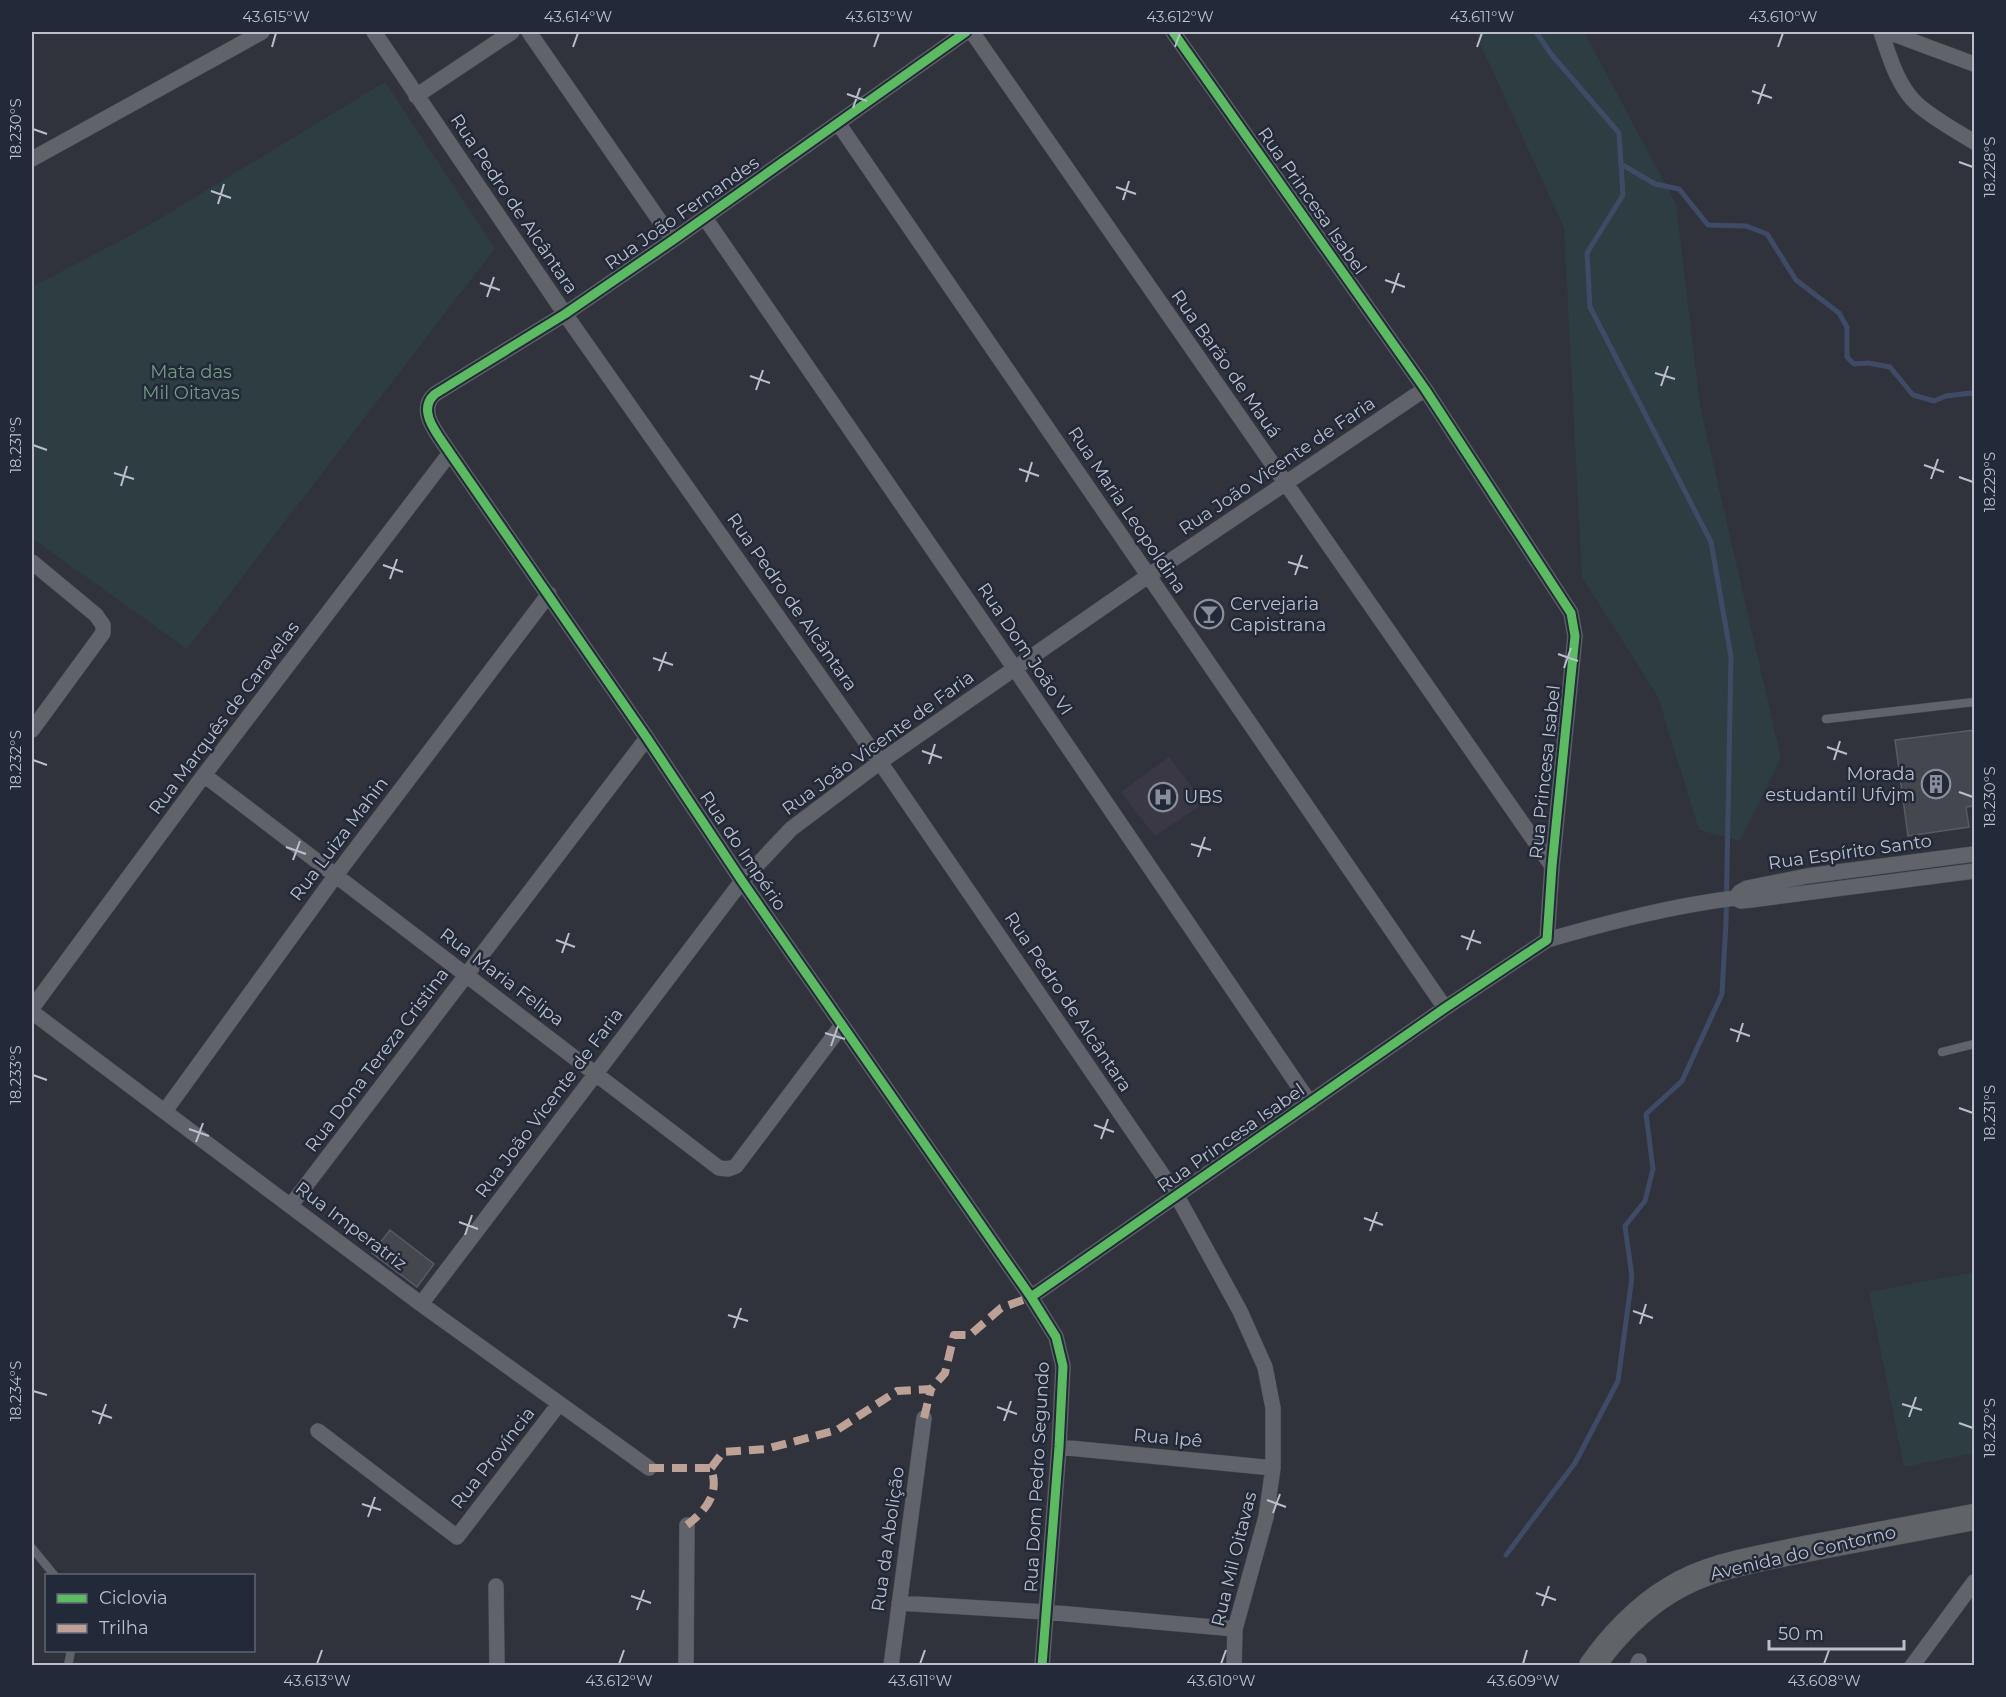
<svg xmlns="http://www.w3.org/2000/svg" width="2006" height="1697" viewBox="0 0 2006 1697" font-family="Montserrat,sans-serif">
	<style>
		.medical { fill: #3b3846 }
		.green { fill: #2d3d42 }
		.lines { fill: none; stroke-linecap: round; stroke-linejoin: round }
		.stream { stroke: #3f4b66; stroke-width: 5 }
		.building { fill: #44474e; stroke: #585b64; stroke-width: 1.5 }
		.service-casing { stroke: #4c4f55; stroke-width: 9 }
		.minor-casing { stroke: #4c4f55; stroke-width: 16 }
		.trunk-casing { stroke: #4c4f58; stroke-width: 27 }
		.service { stroke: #60636a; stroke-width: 8 }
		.minor { stroke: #60636a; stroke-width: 15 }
		.trunk { stroke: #606468; stroke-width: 26 }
		.quiet { stroke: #bda197; stroke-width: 8; stroke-dasharray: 15 8; stroke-linecap: butt }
		.cycleway-casing { stroke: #222938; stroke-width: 13 }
		.cycleway { stroke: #5cba63; stroke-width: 9 }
		.ticks { fill: none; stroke: #bbbfcc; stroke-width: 2 }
		.labels { text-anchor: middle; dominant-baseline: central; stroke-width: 5; stroke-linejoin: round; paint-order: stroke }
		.street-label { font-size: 18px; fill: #bbbfcc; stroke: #222938 }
		.park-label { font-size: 18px; fill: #749b82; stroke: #222938 }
		.poi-label { font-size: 18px; fill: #bbbfcc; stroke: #222938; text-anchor: start }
		.neatline { fill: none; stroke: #bbbfcc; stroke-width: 2 }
		.ticks-label { font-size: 15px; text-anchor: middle; fill: #bbbfcc }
	</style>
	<rect width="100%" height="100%" fill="#30333c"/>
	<path class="medical" d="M1169,757L1204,803L1155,836L1121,792Z"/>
	<path class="green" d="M1475,32H1584L1676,204L1700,406L1781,758L1740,841L1699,830L1658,697L1582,577L1564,228Z
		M385,82L495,248L187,649L32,538V287L143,229Z
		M1974,1272V1453L1904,1467L1869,1292Z"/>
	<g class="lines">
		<path class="stream" d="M1621,164L1655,184L1679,189L1708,225L1746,226L1767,234L1796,280L1839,313L1847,327V357L1854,364L1868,363L1890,367L1913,395L1934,401L1946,396L1971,393L1974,395
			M1506,1555L1575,1463L1618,1381L1632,1277L1625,1226L1645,1201L1653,1169L1646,1114L1682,1081L1722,994L1726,922L1731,657L1711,542L1590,307L1587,253L1623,195L1619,133L1551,54L1536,32"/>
	</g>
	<path class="building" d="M1974,730V806L1966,807L1969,827L1908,836L1895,740Z
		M390,1230L434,1264L417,1287L372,1253Z"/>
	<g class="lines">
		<g class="service-casing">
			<path id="service" d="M1826,719L1974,702
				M1942,1052L1974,1044
				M32,1548L55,1576
				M68,1666L71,1650"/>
		</g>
		<g class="minor-casing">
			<path id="minor" d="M374,32L565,314L880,762L1177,1196L1240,1311L1265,1367L1273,1408V1468L1266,1517L1235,1629L1234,1666
				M529,32L673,240
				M966,32L673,240L565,314L435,394C415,411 440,437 450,453L647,738L742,881L1031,1297L1056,1337L1063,1366L1059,1447L1042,1666
				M972,32L1552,866
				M1881,32C1889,55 1897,85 1916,103C1932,118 1955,130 1974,142
				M1888,32L1974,64
				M416,96L512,32
				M838,123L1445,1008
				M32,159L262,32
				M705,218L1015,669L1310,1103
				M32,562L96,615L103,625V633L32,730
				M204,775L719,1168L728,1169L736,1166L842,1025
				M1735,898L1740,892L1747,888L1807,876L1974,854
				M1547,940C1610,922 1671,906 1735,898L1741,901L1751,900L1974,871
				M32,1008L204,775L450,453
				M32,1012L421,1304L649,1468
				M165,1111L336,875L549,594
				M291,1205L647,738
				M1031,1297L1445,1008L1547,940L1552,866L1575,636L1571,613L1425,389L1173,32
				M421,1304L742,881L791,829L880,762L1148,576L1425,389
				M318,1431L457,1537L559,1404
				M1059,1447L1273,1468
				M496,1586L497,1666
				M899,1603L1046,1612L1235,1629
				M686,1666L687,1525
				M891,1666L924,1418
				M1637,1666L1639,1661
				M1912,1666L1974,1582"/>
		</g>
		<g class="trunk-casing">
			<path id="trunk" d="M1592,1666C1612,1637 1640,1608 1670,1590C1710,1565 1759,1559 1805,1549C1861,1538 1918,1528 1974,1517"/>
		</g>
		<use href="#service" class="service"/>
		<use href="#minor" class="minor"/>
		<use href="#trunk" class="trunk"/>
		<path class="quiet" d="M924,1418L931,1389
			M649,1468H711C720,1494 706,1510 687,1525
			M711,1468L723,1452L766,1449L837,1430L897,1391L931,1389L945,1373L954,1335H970L1001,1308L1031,1297"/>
		<g class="cycleway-casing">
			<path id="cycleway" d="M966,32L673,240L565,314L435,394C415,411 440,437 450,453L647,738L742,881L1031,1297L1056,1337L1063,1366L1059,1447L1042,1666
				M1031,1297L1445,1008L1547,940L1552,866L1575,636L1571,613L1425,389L1173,32"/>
		</g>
		<use href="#cycleway" class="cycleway"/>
	</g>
	<path class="ticks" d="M272,47L276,33M573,47L578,33M874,47L879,33M1175,47L1180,33M1477,47L1482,33M1778,47L1783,33M1752,91L1772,98M847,94L867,101M1758,104L1765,84M853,108L860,88M33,129L47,134M1959,162L1973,167M1116,187L1136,194M211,191L231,198M1123,200L1129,181M218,204L224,184M1385,280L1405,287M480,283L500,290M1392,293L1399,273M487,297L494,277M1655,373L1675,379M750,376L770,383M1661,386L1668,366M756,390L763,370M33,445L47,450M1924,465L1944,472M1019,469L1039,476M114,473L134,479M1959,477L1973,482M1931,479L1938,459M1026,482L1032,462M121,486L127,466M1288,562L1308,568M383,565L403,572M1295,575L1302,555M390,579L397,559M1558,654L1578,661M653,658L673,665M1564,668L1571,648M659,671L666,652M1827,747L1847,754M922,751L942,758M33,760L47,765M1834,760L1840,741M929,764L935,744M1959,792L1973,797M1191,844L1211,850M286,847L306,854M1198,857L1205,837M293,860L300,841M1461,936L1481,943M556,940L575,947M1467,950L1474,930M562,953L569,933M1730,1029L1750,1036M825,1033L845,1039M1737,1042L1743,1023M831,1046L838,1026M33,1075L47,1080M1959,1108L1973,1113M1094,1125L1114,1132M189,1129L209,1136M1101,1139L1108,1119M196,1142L203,1123M1364,1218L1383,1225M459,1222L478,1229M1370,1231L1377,1212M465,1235L472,1215M1633,1311L1653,1318M728,1315L748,1321M1640,1324L1646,1304M734,1328L741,1308M33,1391L47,1395M1902,1404L1922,1410M997,1407L1017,1414M92,1411L112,1418M1909,1417L1916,1397M1004,1421L1011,1401M1959,1423L1973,1428M99,1424L106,1404M1267,1500L1286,1507M362,1504L381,1510M1273,1513L1280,1494M368,1517L375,1497M1536,1593L1556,1600M631,1596L651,1603M1542,1606L1549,1586M637,1610L644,1590M317,1664L322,1650M619,1664L624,1650M920,1664L925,1650M1221,1664L1226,1650M1523,1664L1527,1650M1824,1664L1829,1650"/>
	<defs>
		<g id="bar-ring" transform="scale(1.5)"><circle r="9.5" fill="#222938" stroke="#8a8e9a" stroke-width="1.5"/><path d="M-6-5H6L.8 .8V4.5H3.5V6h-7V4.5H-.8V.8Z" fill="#8a8e9a"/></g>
		<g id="building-ring" transform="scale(1.5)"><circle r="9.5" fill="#222938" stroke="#8a8e9a" stroke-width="1.5"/><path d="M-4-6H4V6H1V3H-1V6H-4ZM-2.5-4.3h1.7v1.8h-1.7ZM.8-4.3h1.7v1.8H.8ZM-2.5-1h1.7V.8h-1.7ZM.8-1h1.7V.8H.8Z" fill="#8a8e9a"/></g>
		<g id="hospital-ring" transform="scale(1.5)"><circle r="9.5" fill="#222938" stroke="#8a8e9a" stroke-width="1.5"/><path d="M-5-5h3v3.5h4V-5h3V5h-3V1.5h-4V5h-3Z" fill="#8a8e9a"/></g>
	</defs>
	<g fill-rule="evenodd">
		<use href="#bar-ring" x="1209" y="614"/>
		<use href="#building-ring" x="1936" y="784"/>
		<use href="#hospital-ring" x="1163" y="797"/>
	</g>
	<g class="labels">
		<g class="street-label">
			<text transform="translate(1312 201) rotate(55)">Rua Princesa Isabel</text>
			<text transform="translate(514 204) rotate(56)">Rua Pedro de Alcântara</text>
			<text transform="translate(682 213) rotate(-35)">Rua João Fernandes</text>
			<text transform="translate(1226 364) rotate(55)">Rua Barão de Mauá</text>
			<text transform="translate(1277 466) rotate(-34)">Rua João Vicente de Faria</text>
			<text transform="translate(1127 510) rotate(56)">Rua Maria Leopoldina</text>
			<text transform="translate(792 602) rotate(55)">Rua Pedro de Alcântara</text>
			<text transform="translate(1025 649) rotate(56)">Rua Dom João VI</text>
			<text transform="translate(224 718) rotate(-53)">Rua Marquês de Caravelas</text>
			<text transform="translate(878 743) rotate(-36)">Rua João Vicente de Faria</text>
			<text transform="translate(1545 772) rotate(-84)">Rua Princesa Isabel</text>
			<text transform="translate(339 839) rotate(-53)">Rua Luiza Mahin</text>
			<text transform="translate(743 851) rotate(56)">Rua do Império</text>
			<text transform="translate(1850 852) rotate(-8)">Rua Espírito Santo</text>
			<text transform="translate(502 977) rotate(37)">Rua Maria Felipa</text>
			<text transform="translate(1068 1002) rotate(56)">Rua Pedro de Alcântara</text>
			<text transform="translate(377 1060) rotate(-53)">Rua Dona Tereza Cristina</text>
			<text transform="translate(549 1103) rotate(-53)">Rua João Vicente de Faria</text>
			<text transform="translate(1231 1138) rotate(-35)">Rua Princesa Isabel</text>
			<text transform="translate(351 1226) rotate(37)">Rua Imperatriz</text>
			<text transform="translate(1168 1438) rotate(5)">Rua Ipê</text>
			<text transform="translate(493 1458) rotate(-52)">Rua Província</text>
			<text transform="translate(1037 1477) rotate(-87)">Rua Dom Pedro Segundo</text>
			<text transform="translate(888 1539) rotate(-82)">Rua da Abolição</text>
			<text transform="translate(1803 1553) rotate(-13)">Avenida do Contorno</text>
			<text transform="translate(1234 1559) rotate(-76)">Rua Mil Oitavas</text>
		</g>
		<g class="park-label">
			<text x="191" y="372">Mata das<tspan x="191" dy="21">Mil Oitavas</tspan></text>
		</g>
		<g class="poi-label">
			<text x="1230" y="604">Cervejaria<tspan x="1230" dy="21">Capistrana</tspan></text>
			<text x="1915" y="774" text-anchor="end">Morada<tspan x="1915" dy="21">estudantil Ufvjm</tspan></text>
			<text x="1184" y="797">UBS</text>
		</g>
	</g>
	<rect width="2006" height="1697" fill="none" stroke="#222938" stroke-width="66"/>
	<rect x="45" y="1574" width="210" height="78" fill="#222938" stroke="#5f6573" stroke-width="1.5"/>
	<rect x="57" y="1594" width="30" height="9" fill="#5cba63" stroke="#5f6573" stroke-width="1.5"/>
	<text x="99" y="1604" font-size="18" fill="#bbbfcc">Ciclovia</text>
	<rect x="57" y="1624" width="30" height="9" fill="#bda197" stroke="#5f6573" stroke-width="1.5"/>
	<text x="99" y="1634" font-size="18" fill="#bbbfcc">Trilha</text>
	<path d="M1769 1640v9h135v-9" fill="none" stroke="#bbbfcc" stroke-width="3"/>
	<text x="1778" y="1640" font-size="18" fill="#bbbfcc" stroke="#222938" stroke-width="4.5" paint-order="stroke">50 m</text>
	<rect x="33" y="33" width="1940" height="1631" class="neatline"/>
	<g class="ticks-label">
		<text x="276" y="22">43.615°W</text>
		<text x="578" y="22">43.614°W</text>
		<text x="879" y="22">43.613°W</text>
		<text x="1180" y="22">43.612°W</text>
		<text x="1482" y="22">43.611°W</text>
		<text x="1783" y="22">43.610°W</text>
		<text transform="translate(16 129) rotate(-90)" y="5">18.230°S</text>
		<text transform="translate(1990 167) rotate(-90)" y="5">18.228°S</text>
		<text transform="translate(16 445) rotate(-90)" y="5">18.231°S</text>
		<text transform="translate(1990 482) rotate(-90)" y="5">18.229°S</text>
		<text transform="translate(16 760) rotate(-90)" y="5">18.232°S</text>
		<text transform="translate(1990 797) rotate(-90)" y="5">18.230°S</text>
		<text transform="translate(16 1075) rotate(-90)" y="5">18.233°S</text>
		<text transform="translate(1990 1113) rotate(-90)" y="5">18.231°S</text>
		<text transform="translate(16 1391) rotate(-90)" y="5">18.234°S</text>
		<text transform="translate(1990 1428) rotate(-90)" y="5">18.232°S</text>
		<text x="317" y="1686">43.613°W</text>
		<text x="619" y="1686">43.612°W</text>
		<text x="920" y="1686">43.611°W</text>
		<text x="1221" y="1686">43.610°W</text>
		<text x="1523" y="1686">43.609°W</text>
		<text x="1824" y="1686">43.608°W</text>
	</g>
</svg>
